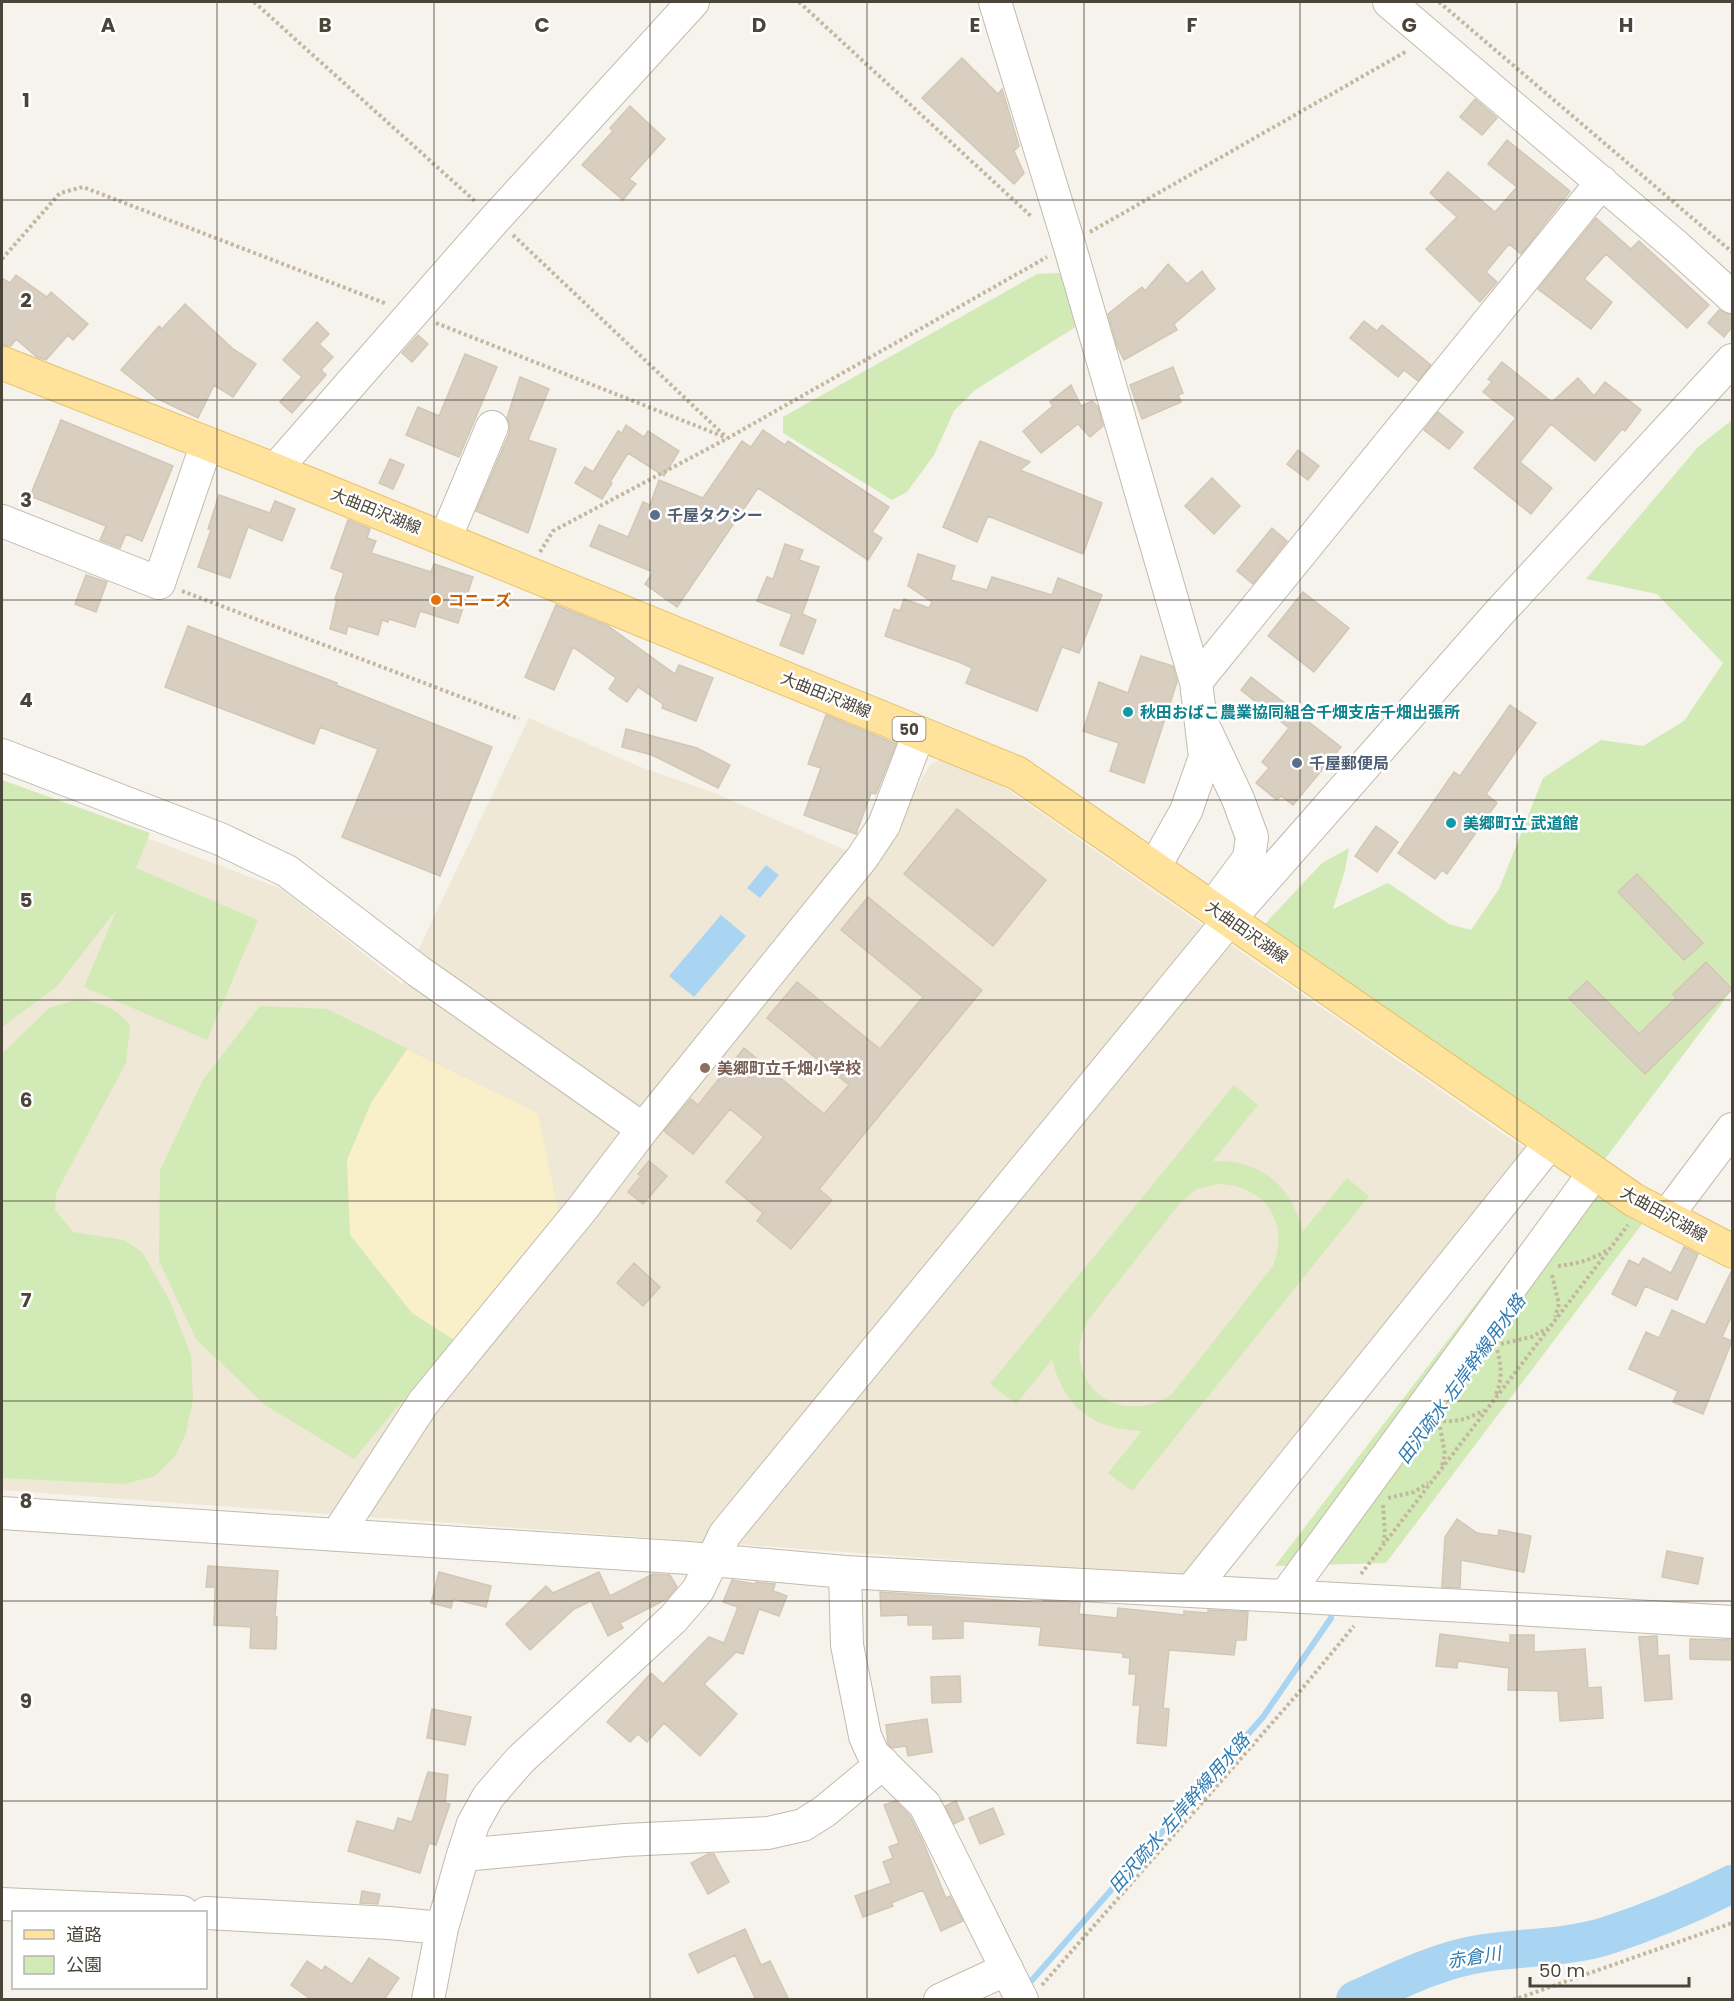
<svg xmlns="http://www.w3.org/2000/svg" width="1734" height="2001" viewBox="0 0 1734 2001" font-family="Poppins,'Noto Sans JP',sans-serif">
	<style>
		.education { fill: #efe8d6 }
		.green { fill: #d2eab5; fill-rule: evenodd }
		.sand { fill: #f9efc9 }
		.water { fill: #a9d4f2 }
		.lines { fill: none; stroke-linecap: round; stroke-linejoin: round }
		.stream { stroke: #a9d4f2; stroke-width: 6 }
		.river { stroke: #a9d4f2; stroke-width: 38 }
		.building { fill: #d8cfc1; stroke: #d3c7b4; stroke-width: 1.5 }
		.minor-casing { stroke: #c2bbae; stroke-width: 34 }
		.major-casing { stroke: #e6c16a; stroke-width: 35 }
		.path { stroke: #c4b79f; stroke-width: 4; stroke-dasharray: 3 3; stroke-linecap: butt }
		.minor { stroke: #fff; stroke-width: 32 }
		.major { stroke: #ffe39c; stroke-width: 33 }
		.grid { fill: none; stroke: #4b4439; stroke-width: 1.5; stroke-opacity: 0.55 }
		.service-dot { fill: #5c6f8a; stroke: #fff; stroke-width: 2 }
		.food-dot { fill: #e8710a; stroke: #fff; stroke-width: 2 }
		.culture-dot { fill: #0f9aa8; stroke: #fff; stroke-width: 2 }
		.education-dot { fill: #8d6e63; stroke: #fff; stroke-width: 2 }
		.labels { text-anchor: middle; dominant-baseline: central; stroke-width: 5; stroke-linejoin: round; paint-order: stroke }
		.shield { fill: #fff; stroke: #817c74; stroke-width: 1.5 }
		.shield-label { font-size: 15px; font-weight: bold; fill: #4b4439 }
		.street-label { font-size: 16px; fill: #4b4439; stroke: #fff }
		.service-label { font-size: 16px; font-weight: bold; fill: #4e5e75; stroke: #fff; text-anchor: start }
		.food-label { font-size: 16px; font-weight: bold; fill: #c56008; stroke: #fff; text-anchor: start }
		.culture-label { font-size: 16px; font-weight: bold; fill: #0d838f; stroke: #fff; text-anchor: start }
		.education-label { font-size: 16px; font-weight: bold; fill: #785e54; stroke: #fff; text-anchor: start }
		.water-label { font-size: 18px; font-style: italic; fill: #2e7ab2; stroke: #fff }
		.grid-label { font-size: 20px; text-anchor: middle; font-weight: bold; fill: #4b4439; stroke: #fff; stroke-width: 5; stroke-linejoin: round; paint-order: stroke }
	</style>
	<rect width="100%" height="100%" fill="#f6f3ec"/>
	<path class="education" d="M529,718L638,766L712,792L873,862L930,765L943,758L959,756L1528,1151L1183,1577L2,1490V783L282,889L402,984Z"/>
	<path class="green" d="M1059,273L1068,286L1078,322L1074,328L975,390L954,411L934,455L907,492L892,500L783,433V417L1037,274Z
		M1732,420V990L1602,1163L1264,925L1322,863L1349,848L1345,870L1333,909L1388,883L1449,924L1471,930L1499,889L1543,778L1601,740L1643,746L1684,721L1723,663L1657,594L1586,579L1698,447Z
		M2,780L150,833L136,868L258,920L207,1040L84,987L117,909L57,986L2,1027Z
		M79,999C102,1003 115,1007 130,1025L126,1063L56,1193L55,1210L73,1232L124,1240L142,1252L170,1301L191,1355L193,1400L186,1433L176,1455L155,1476L124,1484L2,1478V1054L49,1008Z
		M260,1006L327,1009L538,1113L559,1213L354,1459L265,1405L196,1339L159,1261L160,1170L203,1080Z
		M1234,1085L1258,1105L1213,1161C1263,1160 1290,1185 1303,1231L1347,1178L1369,1196L1132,1491L1108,1473L1142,1431C1092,1429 1065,1408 1052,1360L1016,1404L990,1384ZM1218,1184C1265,1185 1290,1222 1273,1266L1172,1394C1118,1430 1059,1382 1086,1323L1180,1203L1197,1189Z
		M1572,1178L1642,1224L1386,1563L1275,1566Z"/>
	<path class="sand" d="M407,1049L538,1113L559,1213L454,1340L412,1313L350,1235L347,1160L371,1103Z"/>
	<path class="water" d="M766,865L779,875L760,898L747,888Z
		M721,915L746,936L694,997L669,976Z"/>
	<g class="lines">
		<path class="stream" d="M1026,1987L1263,1717L1331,1618"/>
		<path class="river" d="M1355,2000C1397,1981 1438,1960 1484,1953C1524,1947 1567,1948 1606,1936C1649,1922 1692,1904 1732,1884"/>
	</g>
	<path class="building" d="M962,58L998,94L1002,89L1019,146L1014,151L1024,173L1014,184L922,98Z
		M1475,99L1497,118L1482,135L1460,117Z
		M630,106L665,139L629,179L636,184L623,200L582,165L613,131L610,128Z
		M1507,140L1570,191L1521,254L1509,244L1486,272L1497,282L1480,302L1426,249L1457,217L1430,193L1448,172L1495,212L1517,187L1488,164Z
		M1596,218L1631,249L1639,241L1709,305L1687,328L1606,254L1584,279L1612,302L1591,329L1538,289Z
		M1168,264L1187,284L1202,271L1215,289L1174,324L1177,330L1124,360L1117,346L1108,314L1142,287L1145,291Z
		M16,275L47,297L51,292L88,324L73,340L68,335L46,360L37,357L16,339L11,346L2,345V278L10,283Z
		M185,304L232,348L256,364L233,397L214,385L198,418L156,398L121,370L159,326L162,329Z
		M1719,310L1728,314H1732V327L1724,337L1708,323Z
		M1364,321L1377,331L1382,325L1431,365L1418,381L1404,370L1398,377L1350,338Z
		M317,322L329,334L319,344L333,357L321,370L326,375L292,413L280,402L302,377L283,360Z
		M418,335L428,344L412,362L402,353Z
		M465,354L497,367L459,457L406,435L418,407L439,416Z
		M1502,362L1552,402L1578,378L1594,396L1605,382L1641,410L1625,431L1622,429L1595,461L1551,424L1520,462L1552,488L1531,514L1474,468L1516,418L1483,392L1492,382L1488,379Z
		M1173,367L1183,393L1178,395L1181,402L1142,419L1130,385Z
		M520,377L549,389L528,440L556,449L528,533L476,511L509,434L510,425L507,418Z
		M1071,385L1081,406L1092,401L1098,407L1103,426L1090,437L1078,424L1041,453L1023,431L1053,406L1050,402Z
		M1438,412L1463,432L1449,449L1424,430Z
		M61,420L173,466L142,541L126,534L120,548L100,540L106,526L30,496Z
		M626,425L644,437L648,431L679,451L664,476L628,453L610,482L612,483L602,499L575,483L585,467L593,472L618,431L622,433Z
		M763,430L785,445L788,441L889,507L872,532L882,538L868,560L758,488L677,607L645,584L653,572L590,546L599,525L628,537L643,502L650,505L659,480L703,498L742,441L751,447Z
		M980,441L1030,462L1020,470L1102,503L1083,554L988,516L977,542L943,527Z
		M1298,450L1319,466L1308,480L1287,464Z
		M390,459L404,465L393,489L379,483Z
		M1212,478L1240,506L1214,534L1185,506Z
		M219,495L270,513L275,501L295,509L282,541L248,527L230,578L198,567L211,530L208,529Z
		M348,520L370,529L367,538L376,541L371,553L431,572L434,564L473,577L458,623L420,611L415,627L389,619L388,622L382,620L378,635L348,626L346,634L330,629L337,599H335L344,573L331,568Z
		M1272,528L1287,541L1253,584L1237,571Z
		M785,544L803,550L799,560L819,567L802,614L816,620L803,654L780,645L792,614L757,601L767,577L773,579Z
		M918,554L955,566L951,580L987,590L992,577L1052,595L1058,578L1102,595L1079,653L1062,647L1037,711L966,683L972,668L959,662L885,636L894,609L900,611L904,599L929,608L932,602L908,586Z
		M86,575L107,582L96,612L75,604Z
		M1303,592L1349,628L1314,672L1268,636Z
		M556,605L608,626L675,674L679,665L713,678L696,721L662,708L663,704L638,687L627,702L609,689L616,678L573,647L554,690L525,677Z
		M188,626L337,683L336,685L492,747L440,876L342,837L378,749L320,727L314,744L165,687Z
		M1141,656L1173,666L1177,682L1144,783L1110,771L1119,743L1083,731L1099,682L1128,693Z
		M1251,677L1341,747L1293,805L1281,796L1277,800L1256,783L1269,768L1262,762L1289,728L1241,690Z
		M1510,705L1536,723L1486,794L1497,803L1447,874L1442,870L1435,879L1398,853L1454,772L1460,776Z
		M826,715L896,744L876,794L871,793L856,834L804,815L821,768L808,764Z
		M626,729L697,748L730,765L718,788L652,755L622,747Z
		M957,809L1046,880L993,946L904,874Z
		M1376,826L1398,842L1377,872L1355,856Z
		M1637,874L1703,943L1684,960L1618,892Z
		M868,897L982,990L819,1189L832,1200L791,1249L757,1221L763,1213L726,1182L764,1137L730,1109L693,1154L664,1131L691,1099L698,1105L744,1048L824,1114L849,1085L767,1018L797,982L880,1049L923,997L841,930Z
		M1706,962L1732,989L1645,1074L1569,998L1587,981L1639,1034L1676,998L1673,994Z
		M649,1161L667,1176L643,1204L628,1192L641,1176L638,1174Z
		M1684,1247L1698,1254L1677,1300L1645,1286L1636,1306L1612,1294L1629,1260L1639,1265L1643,1258L1671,1273Z
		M634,1263L660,1287L643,1306L617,1283Z
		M1732,1270V1315L1722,1337L1732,1341L1703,1414L1673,1402L1678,1391L1629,1369L1646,1332L1659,1338L1672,1310L1705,1325Z
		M1457,1519L1477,1533L1498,1536L1499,1530L1531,1536L1524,1572L1461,1560L1460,1588L1442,1587L1445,1537Z
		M1667,1551L1703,1558L1698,1584L1662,1577Z
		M208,1566L278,1571L275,1617H277L276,1649L250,1648L251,1627L214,1625L215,1587H206Z
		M439,1572L491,1586L486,1607L453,1599L451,1608L431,1603Z
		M599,1572L610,1596L653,1574L670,1575L677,1587L667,1599L620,1623L623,1628L608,1636L591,1601L574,1609L530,1650L506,1624L546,1586L553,1593Z
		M732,1580L755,1584L756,1582L775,1584L773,1591L787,1596L779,1616L759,1609L743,1654L736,1652L704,1684L737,1714L700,1756L664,1723L647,1742L638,1734L630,1742L607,1722L651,1673L663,1684L709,1637L724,1643L738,1607L723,1602Z
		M880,1592L1043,1603V1601L1080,1603L1079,1614L1117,1618L1118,1608L1184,1615V1611L1208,1613V1610L1248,1612L1246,1640H1236L1234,1655L1169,1650L1163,1708L1169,1709L1166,1746L1137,1743L1140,1705H1133L1136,1674H1129L1130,1658L1123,1657V1653L1039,1645L1041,1627L963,1621V1638L933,1639V1625H908V1615L881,1616Z
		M1440,1634L1510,1643V1635H1534V1652L1585,1649L1588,1688L1601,1687L1603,1718L1560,1721L1558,1691L1508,1690L1509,1668L1458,1661L1457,1668L1436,1666Z
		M1657,1636L1658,1656L1669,1655L1672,1699L1645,1701L1639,1637Z
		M1690,1639L1732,1640V1660L1690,1659Z
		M960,1676L961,1702L932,1703L931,1677Z
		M432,1709L471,1717L465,1745L427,1738Z
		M927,1719L932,1752L908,1756L906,1746L892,1748L888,1744L886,1725Z
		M428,1772L448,1775L445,1803L450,1804L436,1845L429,1843L420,1873L348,1851L357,1821L394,1831L398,1818L412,1822Z
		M895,1801L910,1816L923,1842L946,1898L950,1896L963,1921L941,1931L923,1890L891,1903L893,1906L863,1917L855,1896L891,1883L883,1862L893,1858L889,1847L899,1843L884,1805Z
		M956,1801L964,1819L954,1824L945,1806Z
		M993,1808L1004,1834L980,1844L969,1818Z
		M708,1854H714L729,1882L708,1894L691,1863Z
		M362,1891L380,1894L378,1904L360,1903Z
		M745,1929L761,1965L770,1961L789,2000H756L735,1955L698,1973L689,1954Z
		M369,1958L399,1978L384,2000H312L291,1985L307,1961L322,1971L325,1966L352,1984Z"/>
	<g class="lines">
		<g class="minor-casing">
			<path id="minor" d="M995,2L1069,244L1196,682L1205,757L1186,811L1154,868
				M1389,2L1676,246L1732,297
				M275,470L495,219L693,2
				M2,521L159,583L207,443
				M445,539L492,427
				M1196,682L1602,182
				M1205,729L1238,799L1252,837L1249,858L1212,908
				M2,755L220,839L287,871L418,971L643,1129
				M1666,1217L1732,1129
				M2,1513L689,1558L845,1572L1501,1608L1732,1622
				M337,1535L423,1403L582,1209L643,1129L862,858L884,825L919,733
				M845,1572L847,1645L865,1736L873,1754L925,1805L1022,2000
				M1191,1591L1550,1143
				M1285,1596L1594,1173
				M463,1855L625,1840L768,1833L803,1825L825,1811L883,1763
				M2,1904L182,1912
				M206,1913L389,1923L442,1928
				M428,2000L442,1928L463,1855L473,1824L488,1797L520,1760L673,1619L698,1590L725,1534L1229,920L1498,614L1732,360
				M940,2000L1007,1969"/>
		</g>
		<g class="major-casing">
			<path id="major" d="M2,363L275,470L1017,773L1634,1200L1732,1251"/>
		</g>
		<path class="path" d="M254,2L476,202
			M799,2L1032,217
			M1439,2L1732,252
			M1090,232L1407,51
			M513,235L725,436
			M2,259L60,193L83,187L387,304
			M436,323L727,438
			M540,552L553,531L728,438L1047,257
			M182,591L519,719
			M1558,1266C1576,1264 1592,1260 1607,1250
			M1552,1275L1559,1304L1555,1317
			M1501,1344L1531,1337L1548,1328
			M1496,1394C1503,1379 1501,1365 1497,1349
			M1443,1421C1458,1422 1470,1418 1484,1410
			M1440,1427L1445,1454L1442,1466
			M1388,1498L1414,1492L1428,1483
			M1383,1505L1385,1534L1383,1542
			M1361,1574L1628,1225
			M1042,1985L1301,1690L1354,1626
			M1513,2000L1732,1923"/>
		<use href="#minor" class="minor"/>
		<use href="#major" class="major"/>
	</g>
	<path class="grid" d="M217,2V2000M434,2V2000M650,2V2000M867,2V2000M1084,2V2000M1300,2V2000M1517,2V2000M2,200H1732M2,400H1732M2,600H1732M2,800H1732M2,1000H1732M2,1201H1732M2,1401H1732M2,1601H1732M2,1801H1732"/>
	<g class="service-dot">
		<circle cx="655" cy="515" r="6"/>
		<circle cx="1297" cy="763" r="6"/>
	</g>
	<circle class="food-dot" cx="436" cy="600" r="6"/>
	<g class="culture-dot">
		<circle cx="1128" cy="712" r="6"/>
		<circle cx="1451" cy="823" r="6"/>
	</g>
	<circle class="education-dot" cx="705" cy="1068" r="6"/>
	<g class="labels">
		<rect class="shield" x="892.5" y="717" width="33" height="24" rx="4.5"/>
		<g class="shield-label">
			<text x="909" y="729">50</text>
		</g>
		<g class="street-label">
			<text transform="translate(376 511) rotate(22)">大曲田沢湖線</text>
			<text transform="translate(826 695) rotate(22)">大曲田沢湖線</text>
			<text transform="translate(1247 932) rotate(35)">大曲田沢湖線</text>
			<text transform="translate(1664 1214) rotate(29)">大曲田沢湖線</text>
		</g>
		<g class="service-label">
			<text x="667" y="515">千屋タクシー</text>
			<text x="1309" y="763">千屋郵便局</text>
		</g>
		<g class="food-label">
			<text x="448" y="600">コニーズ</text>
		</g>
		<g class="culture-label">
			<text x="1140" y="712">秋田おばこ農業協同組合千畑支店千畑出張所</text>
			<text x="1463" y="823">美郷町立 武道館</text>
		</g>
		<g class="education-label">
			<text x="717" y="1068">美郷町立千畑小学校</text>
		</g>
		<g class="water-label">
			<text transform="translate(1461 1379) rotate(-54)">田沢疏水 左岸幹線用水路</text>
			<text transform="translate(1179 1813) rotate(-49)">田沢疏水 左岸幹線用水路</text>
			<text transform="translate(1474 1957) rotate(-9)">赤倉川</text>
		</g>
	</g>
	<g class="grid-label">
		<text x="108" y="32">A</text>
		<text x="325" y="32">B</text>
		<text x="542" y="32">C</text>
		<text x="759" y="32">D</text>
		<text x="975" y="32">E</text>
		<text x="1192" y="32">F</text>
		<text x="1409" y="32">G</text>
		<text x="1626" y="32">H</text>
		<text x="26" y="107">1</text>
		<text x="26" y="307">2</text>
		<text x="26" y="507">3</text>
		<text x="26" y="707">4</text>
		<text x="26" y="907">5</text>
		<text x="26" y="1107">6</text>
		<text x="26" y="1307">7</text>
		<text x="26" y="1508">8</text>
		<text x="26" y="1708">9</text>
	</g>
	<rect width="1734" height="2001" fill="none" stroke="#4b4439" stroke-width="6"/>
	<rect x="12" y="1911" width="195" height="78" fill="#ffffff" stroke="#b7b4b0" stroke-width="1.5"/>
	<rect x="24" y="1930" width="30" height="9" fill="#ffe39c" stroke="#b7b4b0" stroke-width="1.5"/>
	<text x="66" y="1941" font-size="18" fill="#4b4439">道路</text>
	<rect x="24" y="1956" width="30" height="18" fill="#d2eab5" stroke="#b7b4b0" stroke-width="1.5"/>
	<text x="66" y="1971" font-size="18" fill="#4b4439">公園</text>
	<path d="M1530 1977v9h159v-9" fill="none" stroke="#4b4439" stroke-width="3"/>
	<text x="1539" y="1977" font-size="18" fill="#4b4439" stroke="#ffffff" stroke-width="4.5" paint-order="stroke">50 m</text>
</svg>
